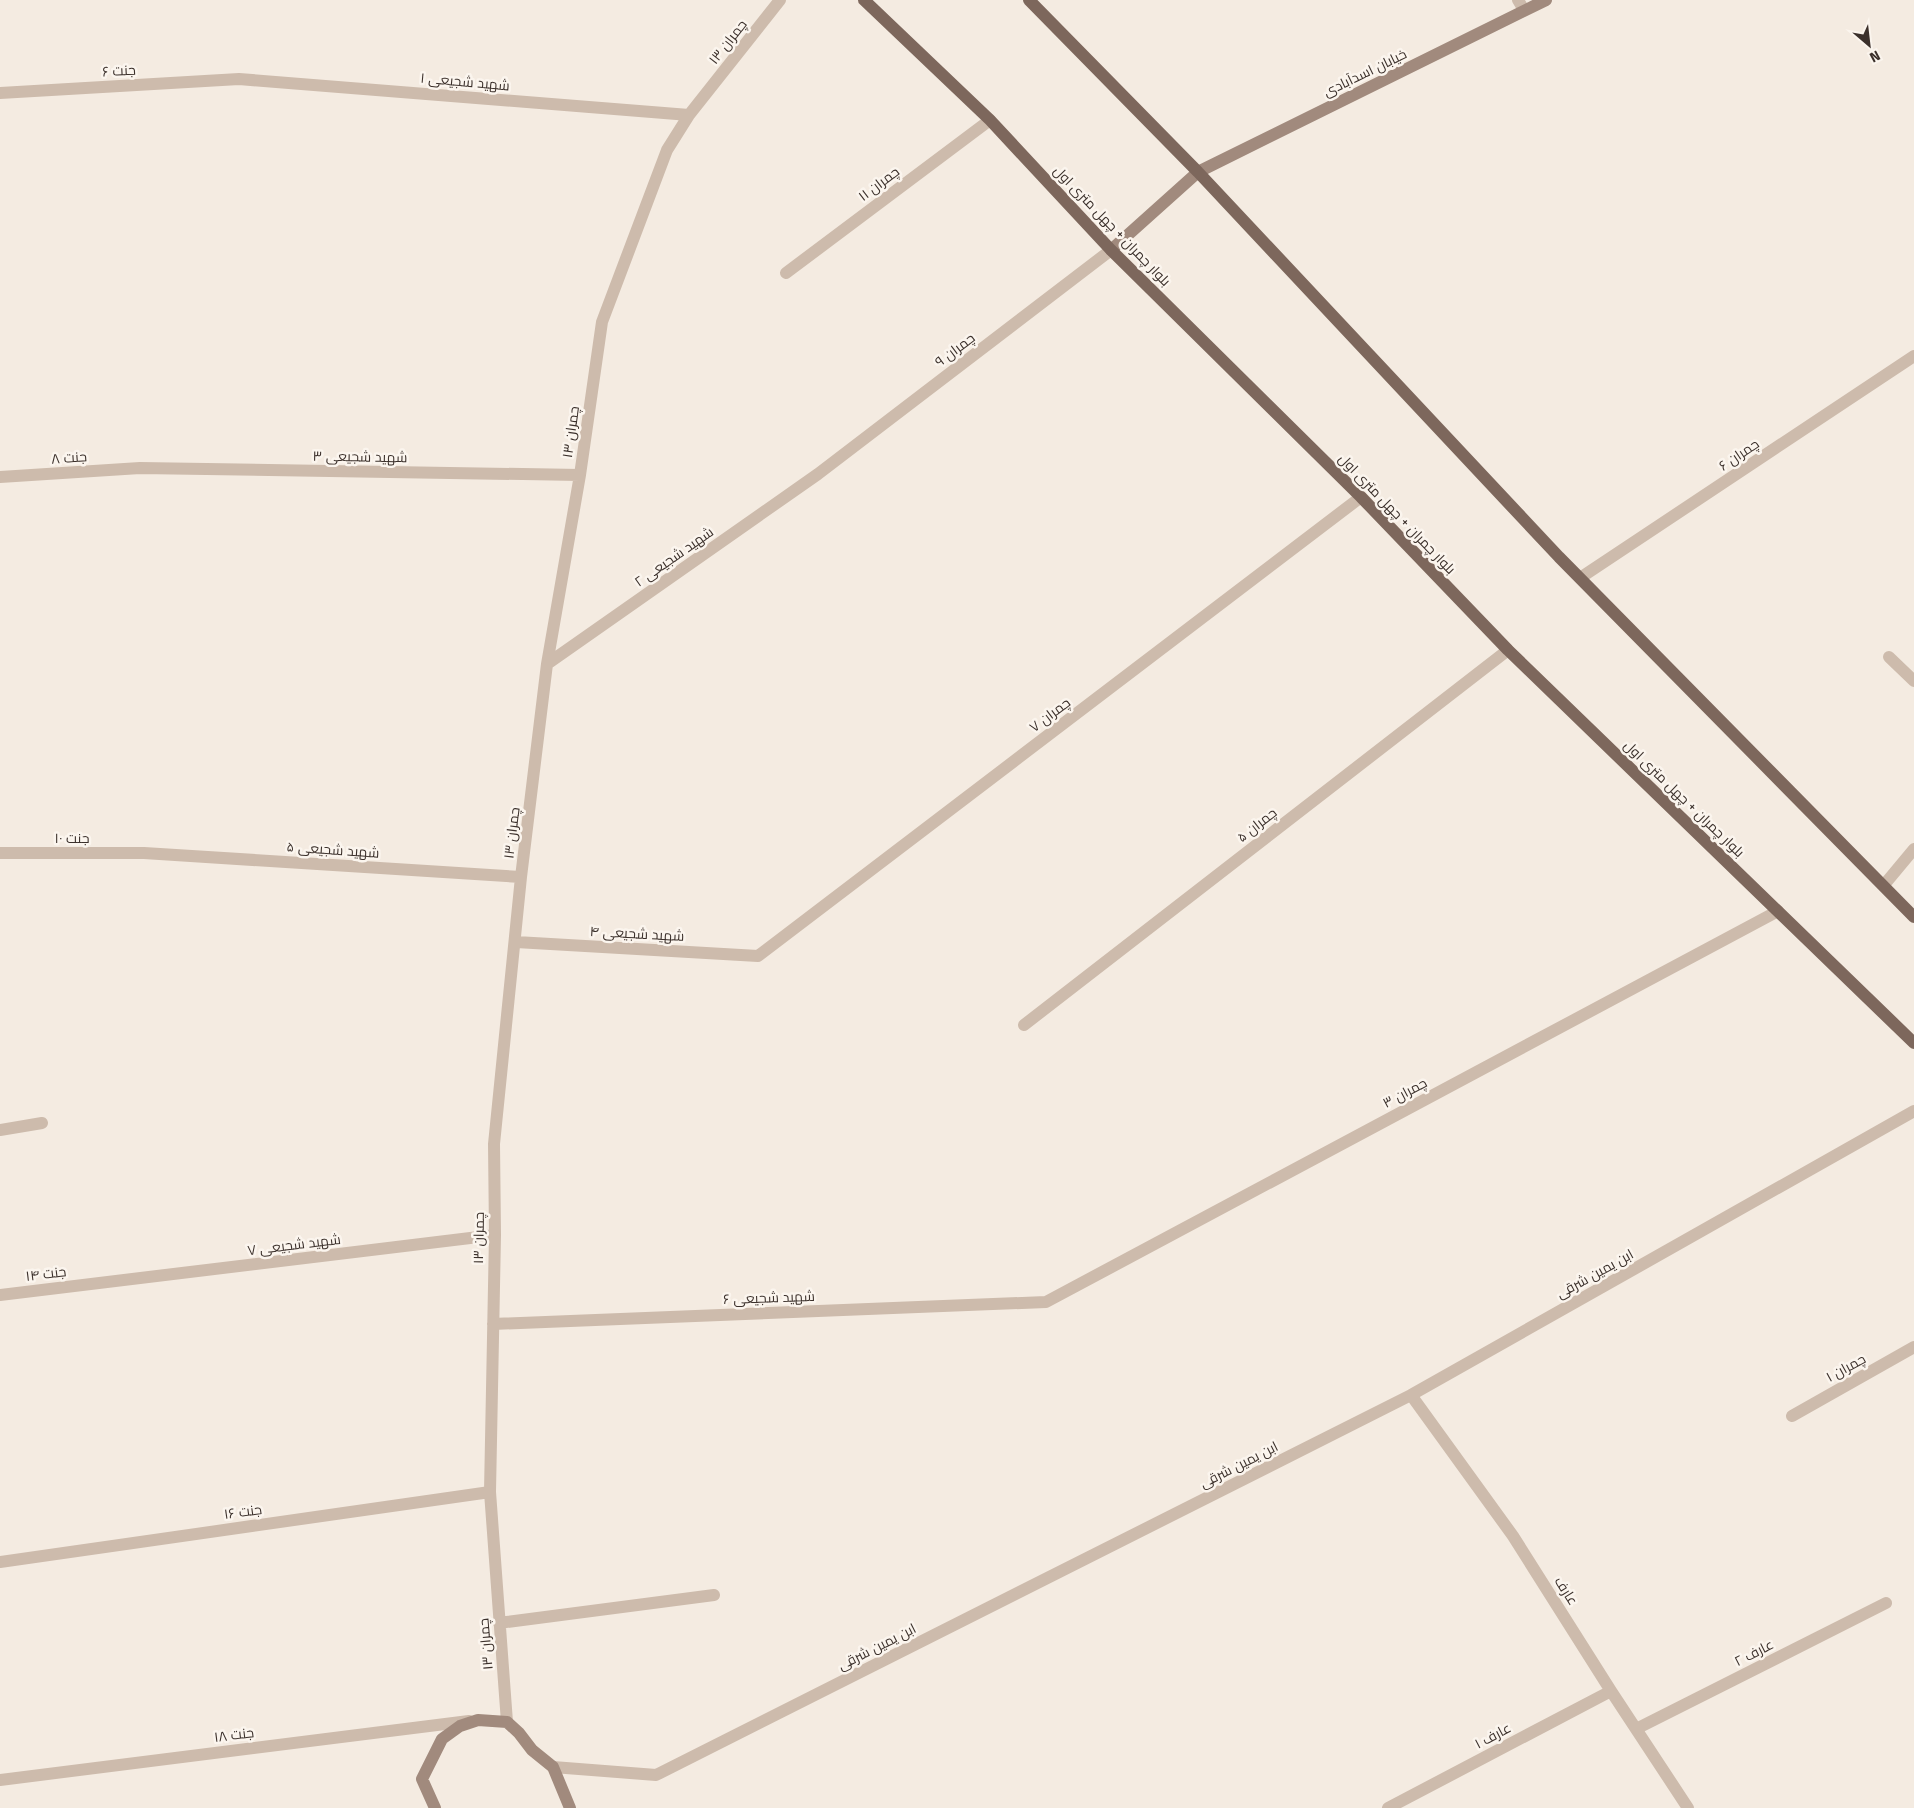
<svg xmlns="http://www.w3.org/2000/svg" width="1914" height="1808" viewBox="0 0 1914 1808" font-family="'Fira Sans',Cairo,sans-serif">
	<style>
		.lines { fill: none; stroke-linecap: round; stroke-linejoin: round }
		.street { stroke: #cdbbac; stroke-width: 12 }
		.secondary { stroke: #a18a7d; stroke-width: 12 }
		.primary { stroke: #7d675c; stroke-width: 12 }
		.labels { text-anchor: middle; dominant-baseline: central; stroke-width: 5; stroke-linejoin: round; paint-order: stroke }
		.street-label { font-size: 14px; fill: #3b302b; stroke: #fbf5ee }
	</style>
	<rect width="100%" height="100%" fill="#f4ebe1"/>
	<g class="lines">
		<path class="street" d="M1518,0L1524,10
			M0,93L239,79L689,115
			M786,273L990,120
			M0,477L140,468L580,475
			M1580,578L1914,356
			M1889,657L1914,681
			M547,664L818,474L1111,250
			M0,853H144L521,877
			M1884,885L1914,849
			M516,942L758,956L1361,497
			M1024,1025L1508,650
			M0,1130L42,1123
			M0,1295L495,1235
			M493,1324L1046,1302L1778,911
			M1411,1395L1513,1536L1611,1691L1688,1808
			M1792,1416L1914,1347
			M0,1562L490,1492
			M499,1623L714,1595
			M507,1722L490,1492L495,1235L494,1144L521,877L547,664L580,475L602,322L667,150L689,115L780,0
			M1636,1729L1886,1603
			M553,1767L656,1775L1411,1395L1914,1111
			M0,1780L469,1721
			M1388,1808L1611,1691"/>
		<path class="secondary" d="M1111,250L1198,172L1546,0
			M435,1808L422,1779L442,1739L460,1726L478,1720L507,1722L519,1733L532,1750L553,1767L570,1808"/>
		<path class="primary" d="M864,0L990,120L1111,250L1361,497L1508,650L1914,1043
			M1029,0L1198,172L1559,557L1914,917"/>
	</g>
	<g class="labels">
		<g class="street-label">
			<text transform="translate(728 42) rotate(-52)">چمران ۱۳</text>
			<text transform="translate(119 71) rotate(-3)">جنت ۶</text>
			<text transform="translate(1365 73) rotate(-26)">خیابان اسدآبادی</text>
			<text transform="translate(465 82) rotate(5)">شهید شجیعی ۱</text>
			<text transform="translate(879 184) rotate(-37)">چمران ۱۱</text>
			<text transform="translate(1112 226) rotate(46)">بلوار چمران + چهل متری اول</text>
			<text transform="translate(955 350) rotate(-37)">چمران ۹</text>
			<text transform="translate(571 432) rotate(-82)">چمران ۱۳</text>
			<text transform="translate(1739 455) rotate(-34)">چمران ۶</text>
			<text transform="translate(360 457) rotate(1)">شهید شجیعی ۳</text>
			<text transform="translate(69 458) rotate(-4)">جنت ۸</text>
			<text transform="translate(1397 514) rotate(46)">بلوار چمران + چهل متری اول</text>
			<text transform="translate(674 557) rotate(-35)">شهید شجیعی ۲</text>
			<text transform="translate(1050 715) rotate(-37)">چمران ۷</text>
			<text transform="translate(1684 799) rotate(44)">بلوار چمران + چهل متری اول</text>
			<text transform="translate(1257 825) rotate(-38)">چمران ۵</text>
			<text transform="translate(512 833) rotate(-83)">چمران ۱۳</text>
			<text x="72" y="838">جنت ۱۰</text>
			<text transform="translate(333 850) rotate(4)">شهید شجیعی ۵</text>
			<text transform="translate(637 934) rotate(3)">شهید شجیعی ۴</text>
			<text transform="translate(1405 1093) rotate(-28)">چمران ۳</text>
			<text transform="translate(479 1238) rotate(-89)">چمران ۱۳</text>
			<text transform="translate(294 1245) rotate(-7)">شهید شجیعی ۷</text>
			<text transform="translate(46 1274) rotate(-7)">جنت ۱۴</text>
			<text transform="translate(1595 1274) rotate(-29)">ابن یمین شرقی</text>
			<text transform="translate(769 1298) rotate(-2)">شهید شجیعی ۶</text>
			<text transform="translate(1846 1368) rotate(-29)">چمران ۱</text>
			<text transform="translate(1239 1465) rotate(-27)">ابن یمین شرقی</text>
			<text transform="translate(243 1512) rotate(-8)">جنت ۱۶</text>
			<text transform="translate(1566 1591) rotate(58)">عارف</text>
			<text transform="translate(486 1644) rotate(-95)">چمران ۱۳</text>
			<text transform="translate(877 1647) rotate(-27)">ابن یمین شرقی</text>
			<text transform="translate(1754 1653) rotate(-27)">عارف ۲</text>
			<text transform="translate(234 1735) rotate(-7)">جنت ۱۸</text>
			<text transform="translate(1493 1736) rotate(-28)">عارف ۱</text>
		</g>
	</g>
	<g transform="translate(1869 45) rotate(152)" stroke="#fbf5ee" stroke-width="4" paint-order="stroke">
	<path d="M0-4L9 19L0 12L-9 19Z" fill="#3b302b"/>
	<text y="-8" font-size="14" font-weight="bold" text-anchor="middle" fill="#3b302b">N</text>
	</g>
</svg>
